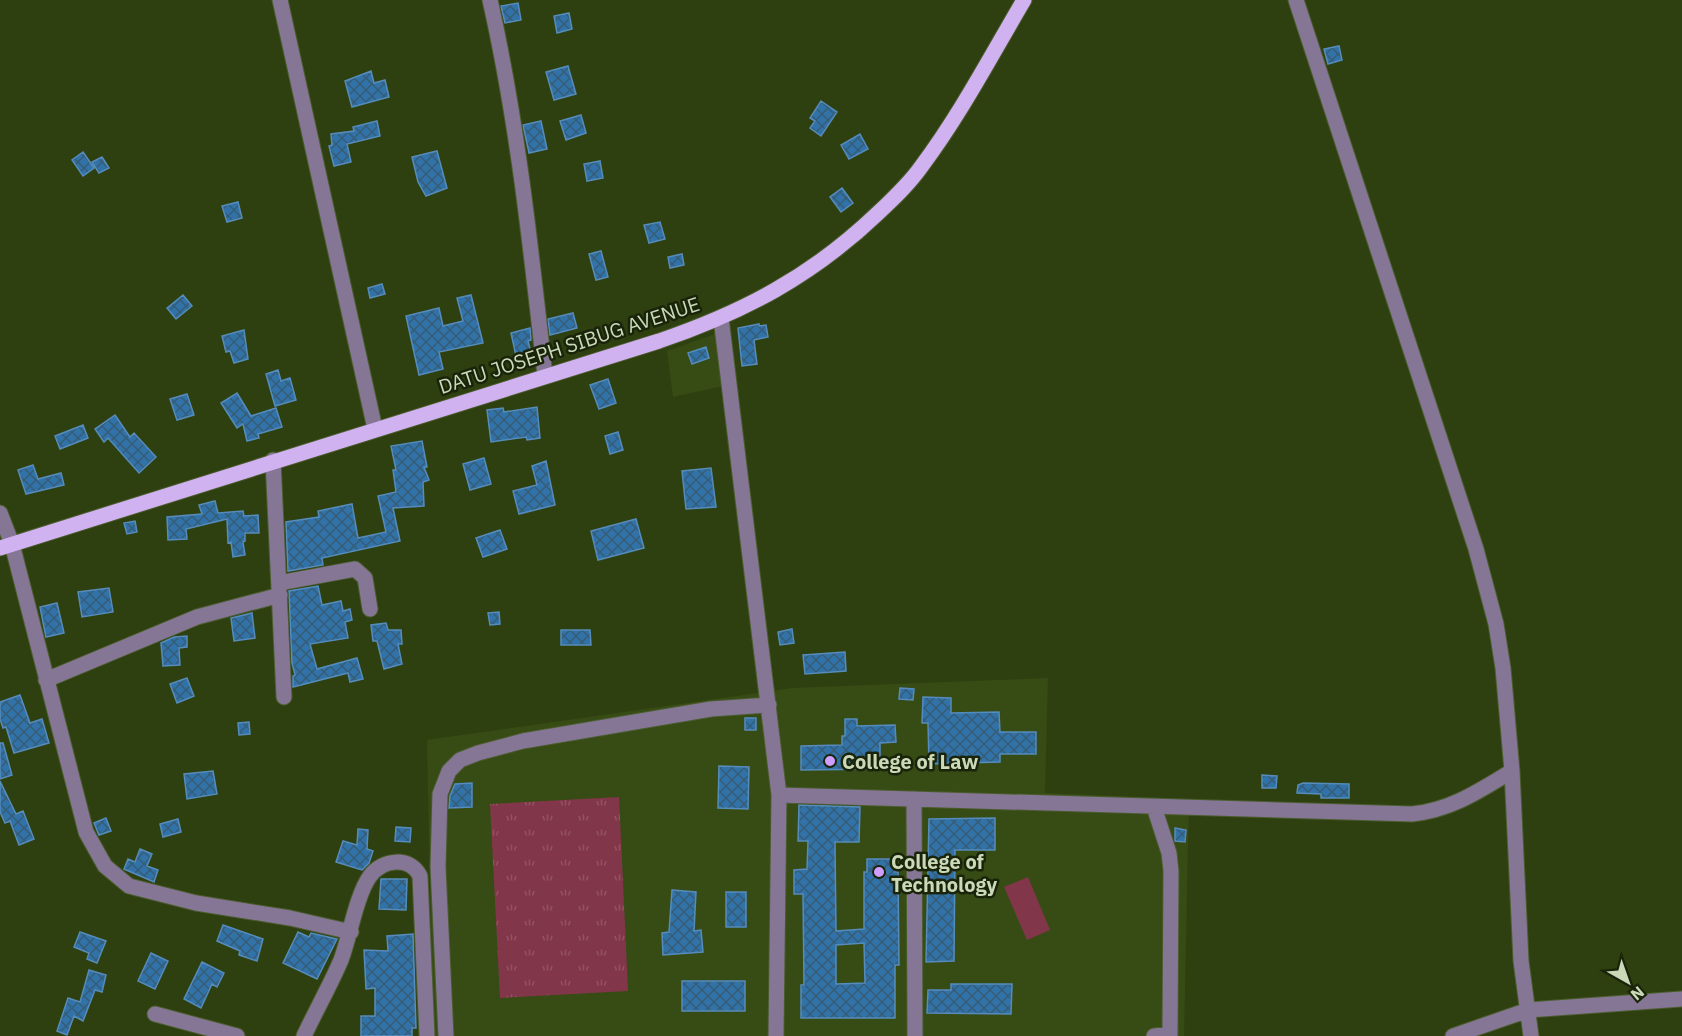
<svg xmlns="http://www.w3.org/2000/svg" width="1682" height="1036" viewBox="0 0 1682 1036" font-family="'IBM Plex Sans',sans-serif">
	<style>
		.built { fill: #374b15 }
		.grass { fill: url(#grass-tufts) }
		.garden { fill: #823649 }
		.building { fill: url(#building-cross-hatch); stroke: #568cbb; stroke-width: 1.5; fill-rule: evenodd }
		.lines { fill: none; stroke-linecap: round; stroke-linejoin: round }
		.minor-casing { stroke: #4b5c2e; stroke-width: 17 }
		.major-casing { stroke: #4b5c2e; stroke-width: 17 }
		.minor { stroke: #857695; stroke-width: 15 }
		.major { stroke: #d1b2f0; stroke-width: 15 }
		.poi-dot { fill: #cf9eff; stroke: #1a240a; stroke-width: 2 }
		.labels { text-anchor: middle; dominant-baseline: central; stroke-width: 5; stroke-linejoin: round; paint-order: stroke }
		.street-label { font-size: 20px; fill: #cbd9b9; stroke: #1a240a }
		.poi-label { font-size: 20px; font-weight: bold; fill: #cbd9b9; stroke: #1a240a; text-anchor: start }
	</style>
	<defs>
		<pattern id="grass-tufts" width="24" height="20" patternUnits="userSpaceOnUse" patternTransform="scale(1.5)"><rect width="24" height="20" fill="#823649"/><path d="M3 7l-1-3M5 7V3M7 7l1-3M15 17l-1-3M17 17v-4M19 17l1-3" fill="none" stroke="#925261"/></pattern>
		<pattern id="building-cross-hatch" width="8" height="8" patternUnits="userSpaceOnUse" patternTransform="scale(1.5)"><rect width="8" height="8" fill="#3172a9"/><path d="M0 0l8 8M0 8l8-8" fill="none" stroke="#365c76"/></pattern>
	</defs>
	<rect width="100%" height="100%" fill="#2f4010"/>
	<path class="built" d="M715,334L723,386L673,397L667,351Z
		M1048,678L1045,793L1189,799L1184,1036H433L427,740L792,688Z"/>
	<path class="grass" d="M619,797L628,991L500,998L490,804Z"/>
	<path class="garden" d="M1028,877L1050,930L1027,940L1004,887Z"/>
	<path class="building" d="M518,3L521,20L505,23L501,6Z
		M569,13L572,29L557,33L554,16Z
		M1339,46L1342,60L1328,64L1324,49Z
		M568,66L576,94L554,100L546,72Z
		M371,71L374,83L385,80L389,97L352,107L345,81Z
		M821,101L837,112L821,136L810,128L815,121L810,118Z
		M581,115L586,133L566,140L560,121Z
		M377,121L380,136L347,144L351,162L334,166L329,146L332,145L331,134L354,131L353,127Z
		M541,121L547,149L529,153L523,125Z
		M860,134L868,149L849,159L841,145Z
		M437,151L447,188L426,196L418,182L412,157Z
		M83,152L94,168L83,176L72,160Z
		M102,157L109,168L99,173L92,162Z
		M600,161L603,178L587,181L584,164Z
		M842,188L853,203L841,212L830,197Z
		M238,202L242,218L227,222L222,206Z
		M660,222L665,239L649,243L644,225Z
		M601,251L608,277L596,280L589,254Z
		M682,254L684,265L670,268L668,257Z
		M382,284L385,294L370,298L368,288Z
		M183,295L192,306L176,319L167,308Z
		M471,295L483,343L439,352L443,369L419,375L406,316L439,308L443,326L463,321L457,298Z
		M573,313L577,328L550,335L548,319Z
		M759,324V326L766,325L768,337L754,340L757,364L742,366L738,328Z
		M530,328L531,340L528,341L533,361L518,365L511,333Z
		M244,330L248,359L234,363L230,351L226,352L222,336Z
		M706,347L709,358L692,364L688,353Z
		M278,370L281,381L290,378L296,400L275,406L266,374Z
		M608,379L616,403L599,409L590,385Z
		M237,393L251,416L276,408L282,427L258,434L259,438L247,441L243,424L237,428L221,403Z
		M187,394L194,415L177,420L170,399Z
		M537,407L540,438L527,440L526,437L491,442L487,410L503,408L504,412Z
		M115,415L130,437L134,433L156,457L139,473L108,438L104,442L95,429Z
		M83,425L88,438L60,449L55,436Z
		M618,432L623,450L610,454L605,436Z
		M422,441L427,467H424L429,480L423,482L424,506L393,508L400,541L322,558L323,565L288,571L286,522L319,517L318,511L352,504L358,538L386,532L378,496L396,492L393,470H396L391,446Z
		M484,458L491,484L470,490L463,464Z
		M546,461L555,505L519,514L513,491L537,485L532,466Z
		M33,465L38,479L61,473L64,485L26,494L18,470Z
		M711,468L716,507L686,509L682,471Z
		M215,501L218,513L243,511L244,516L258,515L259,533H245V541L243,542L245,555L233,557L231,542L228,543L227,519L186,529L187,539L168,540L167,517L202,514L199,505Z
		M636,519L644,548L598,560L591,531Z
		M135,521L137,532L127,534L124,523Z
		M500,530L507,549L483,557L476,538Z
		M318,586L322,605L341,601L343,611L350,609L352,620L345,622L348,638L310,644L317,669L357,658L363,679L350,682L348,673L293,687V676L295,675L292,663L289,591Z
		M109,588L113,612L82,617L78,592Z
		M57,603L64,633L46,637L40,607Z
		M499,612L500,624L490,625L488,613Z
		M252,613L255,638L234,641L231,618Z
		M386,623L388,630H401L402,644H398L402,664L384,669L377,641H373L371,625Z
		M792,629L794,643L780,645L778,632Z
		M561,630H590L591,645H561Z
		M187,636V647L179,648L180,665L163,666L161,643L174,637Z
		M845,652L846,671L805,674L803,655Z
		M187,678L194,696L177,703L170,684Z
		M900,688L914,689L913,700L899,699Z
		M20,695L30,723L42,719L49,743L14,753L6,727L3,728L0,719V702Z
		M923,697L951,698V713L999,712L1000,732H1036V754H1000V762L929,764L928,723H922Z
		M745,718H756V730H745Z
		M845,719H857V726L895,725L896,742L880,743V769L801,770V746L842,745V736H845Z
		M249,722L250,734L239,735L238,723Z
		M0,743H3L12,775L0,779Z
		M719,766L749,767L748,809L718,808Z
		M213,771L217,794L187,799L184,774Z
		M1262,775L1277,776L1276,788H1262Z
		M0,781L16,814L23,811L34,839L19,845L10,821L5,823L0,812Z
		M472,783V807L449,808L450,796L455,784Z
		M1303,783L1349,784V798H1321V794L1297,793L1298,785Z
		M799,805L860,807L859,842H835L836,931L864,929V872H867V859H895V872H898L899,965H895V1018H801V985H804L803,894H794V870L807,869L808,841H798ZM864,943L865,983L836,984V945Z
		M106,818L111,831L99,835L94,823Z
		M995,818V850H955L954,961L926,962L929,819Z
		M178,819L181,832L163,837L160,824Z
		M396,827L411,828L410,842L395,841Z
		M1175,828L1186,830L1185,842L1175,841Z
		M358,829L368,830L367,849L373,851L369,863L362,870L336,862L343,841L357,845Z
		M140,849L152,854L147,866L158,870L154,882L124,869L128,859L135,862Z
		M381,879H407L406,910L379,909Z
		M672,890L696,892L694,931L701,930L703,952L663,955L662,933L669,932Z
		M726,892H746V927H726Z
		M223,925L263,939L257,961L239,955L240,951L217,941Z
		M80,932L106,941L97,963L87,959L89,953L74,947Z
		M298,932L309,937L311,933L337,939L317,979L283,963Z
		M413,934L416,1028H412V1036H361V1016H375V988L366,989L364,950L388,951L387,936Z
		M151,953L168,961L155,989L138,981Z
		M202,962L224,973L217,987L212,984L201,1008L184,999Z
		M89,970L106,975L102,992L95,990L83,1021L74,1016L67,1035L57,1031L68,998L80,1002Z
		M682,981H745V1011H682Z
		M951,984H1012L1011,1014L927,1013L928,990H951Z"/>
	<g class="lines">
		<g class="minor-casing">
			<path id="minor" d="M280,0L375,429
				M490,0C518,124 531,250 545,376
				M1296,0L1476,549L1496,624L1503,668L1512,771L1521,961L1531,1036
				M721,318L779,795L776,1036
				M273,460L284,697
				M0,513L12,544L86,832L105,866L129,886L196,903L290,918L351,932
				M279,583L355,569L365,578L370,609
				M46,680L197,617L280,595
				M779,795L1412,814C1451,810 1479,791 1512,771
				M914,799L915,1036
				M1154,807L1169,853L1171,871L1170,1036
				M155,1014L237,1036
				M304,1036C316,1010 330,986 341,960C350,936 356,896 370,876C383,859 410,856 420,876L427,1036
				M446,1036L438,867L440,794L449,771L460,760L478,753L523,741L711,709L769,705
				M1154,1036L1170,1034
				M1453,1036L1528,1010L1682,999"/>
		</g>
		<g class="major-casing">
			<path id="major" d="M0,548L659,341C744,312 812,276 877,214C893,199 909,184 921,167C960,115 991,56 1024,0"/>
		</g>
		<use href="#minor" class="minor"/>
		<use href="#major" class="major"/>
	</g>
	<g class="poi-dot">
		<circle cx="830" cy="761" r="6"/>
		<circle cx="879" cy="872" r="6"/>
	</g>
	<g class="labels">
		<g class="street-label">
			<text transform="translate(569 345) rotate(-18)">DATU JOSEPH SIBUG AVENUE</text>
		</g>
		<g class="poi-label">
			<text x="842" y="761">College of Law</text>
			<text x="891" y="861">College of<tspan x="891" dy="23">Technology</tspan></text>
		</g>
	</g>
	<g transform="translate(1628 982) rotate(140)" stroke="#1a240a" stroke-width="4.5" paint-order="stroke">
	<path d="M0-4.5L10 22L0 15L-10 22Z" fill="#cbd9b9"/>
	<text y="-9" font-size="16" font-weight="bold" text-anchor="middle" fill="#cbd9b9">N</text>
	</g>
</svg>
